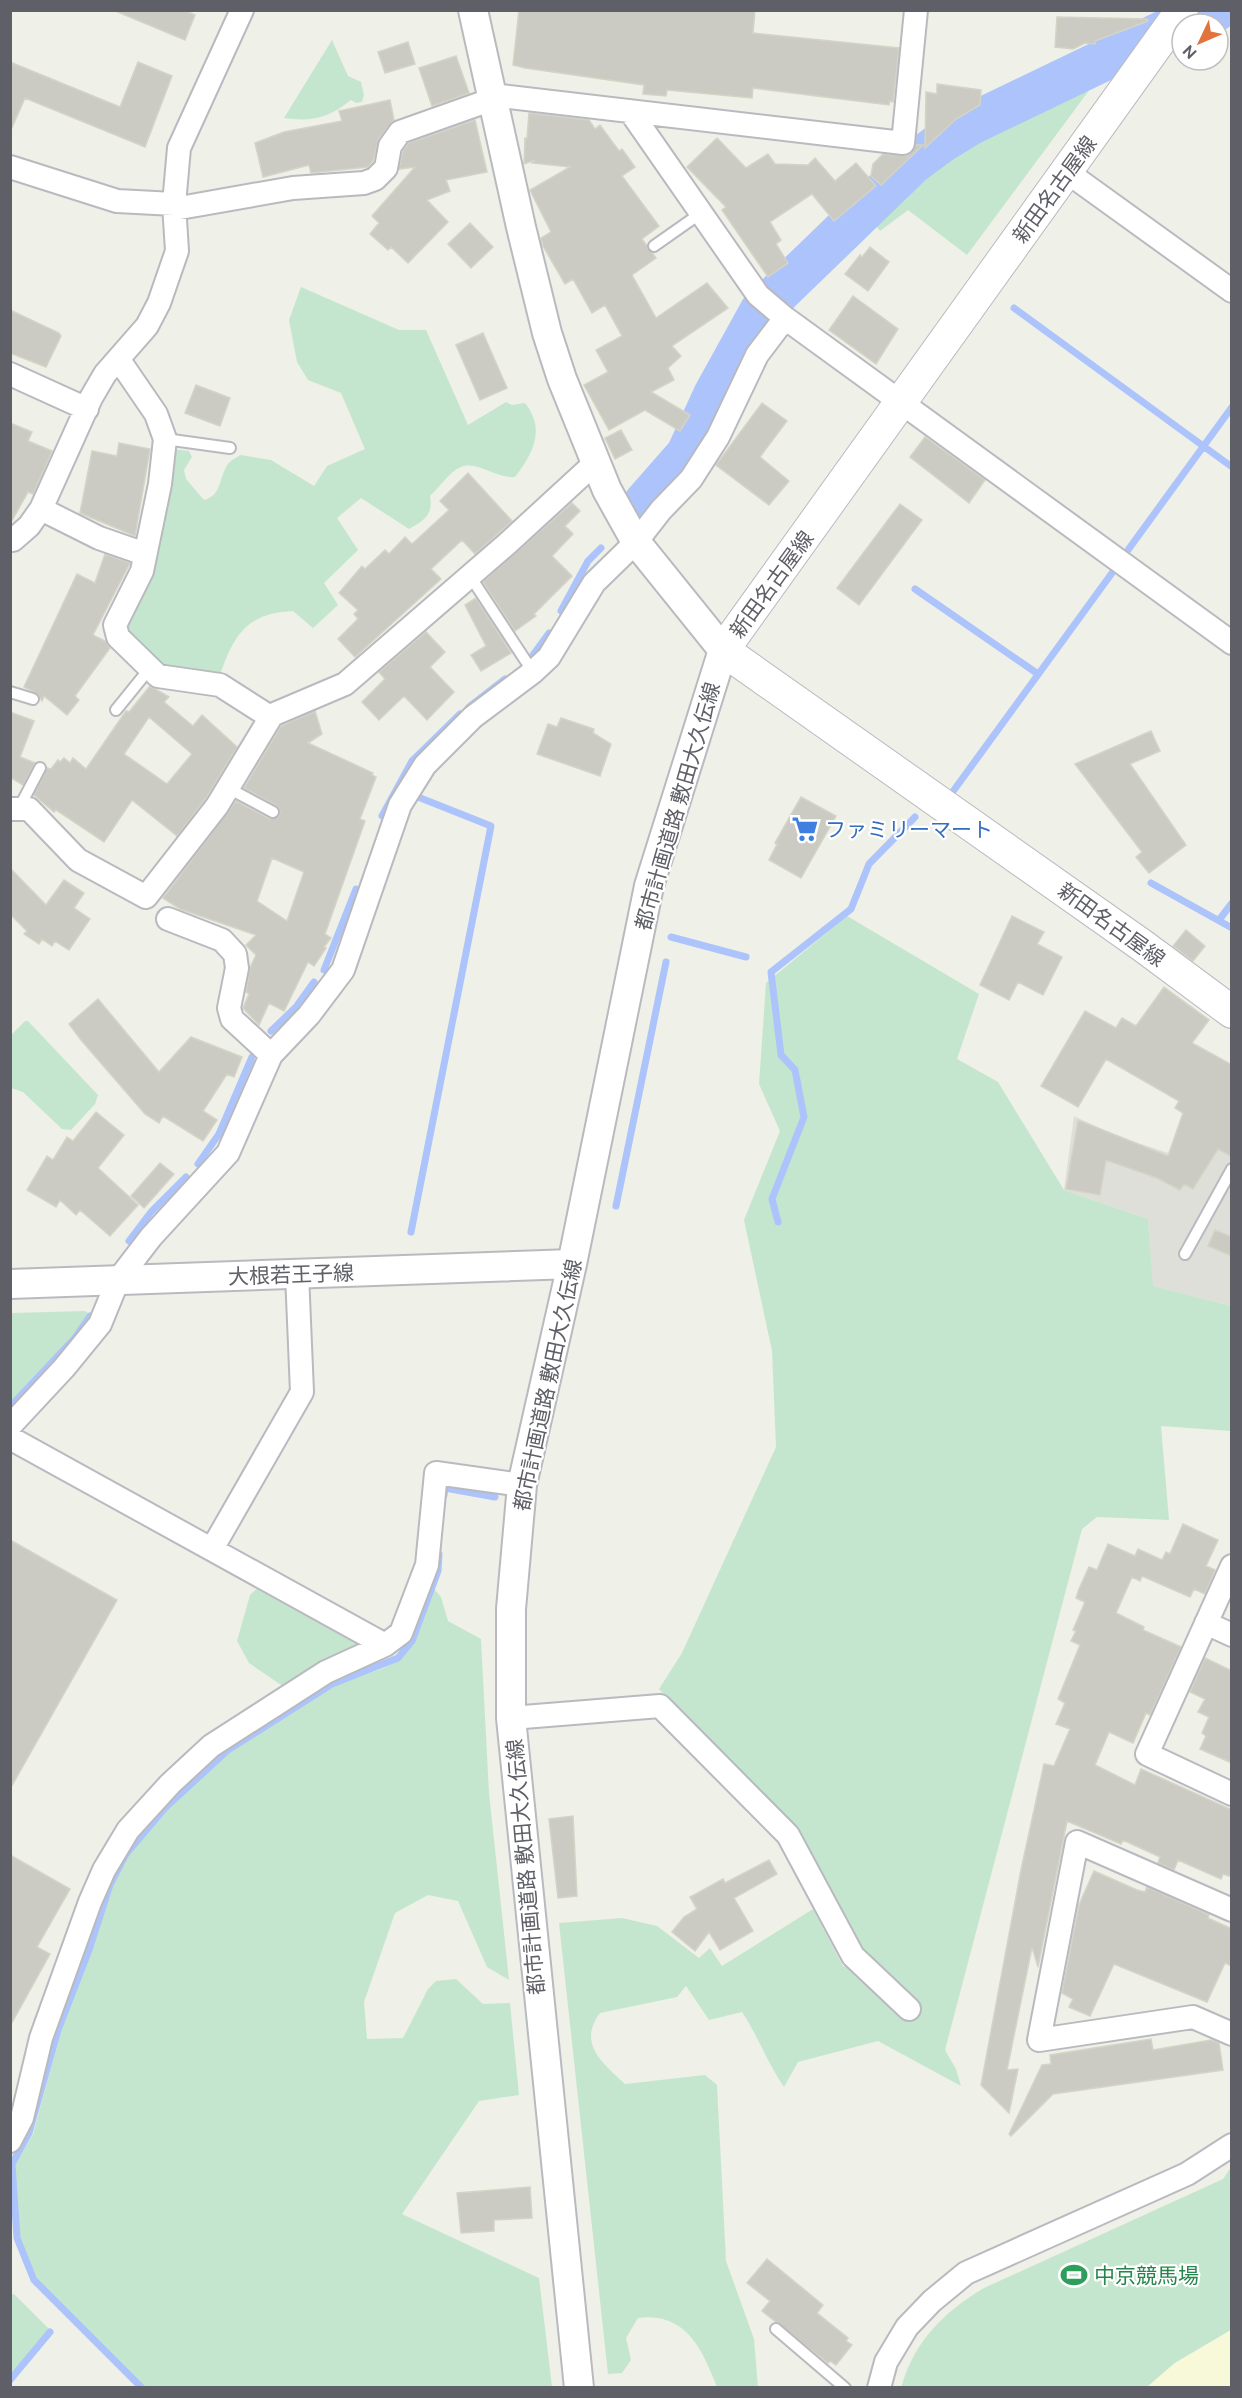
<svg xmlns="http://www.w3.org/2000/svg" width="1242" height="2398" viewBox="0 0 1242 2398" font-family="Ubuntu,'Noto Sans JP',sans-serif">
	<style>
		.industrial { fill: #dfdfd9 }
		.green { fill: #c5e6ce }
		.sand { fill: #f8f9d9 }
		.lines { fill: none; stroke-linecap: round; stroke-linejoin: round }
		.stream { stroke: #acc4fb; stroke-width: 7 }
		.river { stroke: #acc4fb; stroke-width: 42 }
		.building { fill: #cccbc3; stroke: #d4d4c6; stroke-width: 1.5; fill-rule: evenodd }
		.service-casing { stroke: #b9bac0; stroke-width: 14 }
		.minor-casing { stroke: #b9bac0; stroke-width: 26 }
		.tertiary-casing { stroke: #b9bac0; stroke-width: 32 }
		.secondary-casing { stroke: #babbc2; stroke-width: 34 }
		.service { stroke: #fff; stroke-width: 10 }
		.minor { stroke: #fff; stroke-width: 22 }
		.tertiary { stroke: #fff; stroke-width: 28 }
		.secondary { stroke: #fff; stroke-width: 32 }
		.labels { text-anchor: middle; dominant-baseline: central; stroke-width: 4.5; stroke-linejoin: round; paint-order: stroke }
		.street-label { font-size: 21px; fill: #5f6067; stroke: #fff }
		.shop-label { font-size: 21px; fill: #366cbe; stroke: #fff; text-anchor: start }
		.leisure-label { font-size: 21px; fill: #27864d; stroke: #fff; text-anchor: start }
	</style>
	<rect width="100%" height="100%" fill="#eff0e7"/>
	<path class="industrial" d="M1074,1116L1119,1137L1181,1157L1231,1131V1306L1152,1286L1148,1219L1064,1190Z"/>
	<path class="green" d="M332,40L348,76L361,82L364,95L362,102L356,103L351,100C329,118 311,122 284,118Z
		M1086,81H1096L967,255L908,210L880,231L871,219L941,155Z
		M301,287L399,330H426L468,425L506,402L512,405L525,403C546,429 533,454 515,477C497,479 477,460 461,467C450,471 439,488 430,496C434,515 423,521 409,529L361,498L337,518L358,550L324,583L338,605L313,628L293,611C246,613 233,636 219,678L162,672L123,633L172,449L189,451L192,457L184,470L186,479L204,500C222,496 219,476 228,464C231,460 237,457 241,455L271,460L314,486L327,466L365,449L341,393L308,380L297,362L289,320Z
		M847,916L979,994L957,1059L998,1082L1064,1190L1148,1219L1153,1286L1231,1306V1431L1161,1426L1169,1520L1097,1517L1082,1529L945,2050L956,2069L961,2086L878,2041L798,2062L784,2087C768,2064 758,2036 742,2012L709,2020L686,1986L677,1997L600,2013C577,2044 603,2063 625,2084L705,2075L717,2085L726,2261L754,2339L758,2387H717C702,2349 686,2312 638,2318L626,2338L631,2360L622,2373L608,2374L559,1923L622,1918L657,1926L699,1958L710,1948L722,1966L813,1909L843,1966L868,1975L862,1954L798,1831L659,1689L682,1653L776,1447L772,1351L744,1220L780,1131L759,1084L766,983Z
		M25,1021H28L98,1095L95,1104L71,1130L62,1129L23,1092L11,1088V1035Z
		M85,1311L88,1313L74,1335L11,1402V1313Z
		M261,1585L359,1640L355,1649L284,1687L249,1663L237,1641L250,1595Z
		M434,1589L441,1597L448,1621L481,1639L489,1793L509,1980L487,1967L458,1901L428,1895L395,1913L364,2002L367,2039L403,2038L428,1989L436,1981L456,1979L483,2004L510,2003L519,2095L479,2101L402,2214L539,2278L552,2387H145L38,2280L19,2237L14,2167L33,2134L61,2031L113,1885L128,1856L166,1811L229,1752L332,1686L384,1668L399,1659L413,1643Z
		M1231,2167V2330L1175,2363L1147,2387L901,2388C914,2341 944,2312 984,2288L1223,2179Z
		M14,2294L50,2330L11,2378L10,2296Z"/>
	<path class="sand" d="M1231,2330V2387H1147L1175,2363Z"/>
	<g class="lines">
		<path class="stream" d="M1014,308L1232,467
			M1128,550L1232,407
			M915,589L1038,674
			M561,611L588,561L601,548
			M533,655L549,633
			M469,707L505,679
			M954,790L1112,573
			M382,816L412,761L460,714
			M1151,883L1232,928
			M1219,920L1232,903
			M671,937L746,957
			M324,970L356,889
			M271,1031L296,1007L314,982
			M198,1164L219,1134L252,1057
			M616,1206L666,962
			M778,1222L772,1199L804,1117L795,1070L781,1055L771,972L851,909L869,864L915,817
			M411,1232L491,826L418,797
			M129,1241L151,1212L186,1177
			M10,1407L75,1338L90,1316
			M444,1495L445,1488L495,1497
			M10,2380L50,2332
			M142,2388L34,2280L17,2238L12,2164L29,2133L58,2030L89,1950L110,1885L126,1854L165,1808L228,1750L332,1684L398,1658L412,1641L438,1571L439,1554"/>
		<path class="river" d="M644,503L687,454L714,395L761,310L912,164L943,141L971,124L1181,23L1217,10"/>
	</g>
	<path class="building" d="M113,10H184L195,15L185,40Z
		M519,10H755L753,33L899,48L893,102L890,101L889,105L753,88L752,98L667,90L666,96L643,94L644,85L525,68L513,65Z
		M1057,17L1147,19L1148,21L1095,41V44L1085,43L1073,49L1055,47Z
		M408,42L415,64L385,73L378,52Z
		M456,56L469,93L432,106L419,68Z
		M10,62L120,107L138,62L172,76L145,147L25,98L10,132Z
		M937,84L981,90L980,105L956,119L925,148L926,92L937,94Z
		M390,100L394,120L379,138L373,161L368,167L311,173L309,165L263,177L255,143L284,132L342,121L339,111Z
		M529,113L589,120L595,129L600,125L619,151L622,149L635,167L622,176L659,226L642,239L656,258L632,275L656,318L707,283L728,308L672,346L681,356L668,368L674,380L651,392L690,415L680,431L645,410L609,430L584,385L608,372L596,350L622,336L605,305L592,313L573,279L565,284L543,246L541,238L551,232L530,190L570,167L532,163L535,160L524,164L525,138H527Z
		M475,120L487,172L446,180L450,191L427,200L448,222L408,263L391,247L388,250L370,234L379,223L372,216L415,167L399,169L403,151L409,143Z
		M717,138L746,168L768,154L775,164L808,165L815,158L835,181L856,163L876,186L834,221L812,194L770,222L781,240L776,244L788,263L768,277L722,210L726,207L687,167Z
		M916,145H923L881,185L871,176L873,164L883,154L908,156Z
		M470,223L493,247L471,268L448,244Z
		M870,247L889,262L868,291L845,274L860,255L862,257Z
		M853,296L898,329L876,364L829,330Z
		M10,310L59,333L61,336L46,367L10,353Z
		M483,333L507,388L480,400L456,345Z
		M196,385L230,398L220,426L185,413Z
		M762,403L787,421L760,457L789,481L769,505L716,465Z
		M10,423L32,432L28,441L52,451L33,494L28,492L10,524Z
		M621,430L632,450L615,459L605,438Z
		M925,437L985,480L969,503L910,457Z
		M119,443L150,449L135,536L80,513L92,451L117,456Z
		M468,473L512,521L475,554L462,540L431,569L441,579L355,657L338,639L358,619L354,614L358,610L339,593L362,566L365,569L385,550L389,554L405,537L412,544L449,510L440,501Z
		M572,503L580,511L565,526L573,534L552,556L572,576L534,614L536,616L515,631L483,582Z
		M900,504L922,520L859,605L837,588Z
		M105,554L130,563L93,635L105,641L110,648L75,696L79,700L67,715L44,696L42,701L38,694L24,687L77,574L95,583Z
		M476,598L511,653L481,671L471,655L486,646L465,605Z
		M426,632L445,652L430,667L454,692L427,720L404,696L379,720L362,702L385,679L379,672Z
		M150,686L169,697L164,702L193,726L202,715L237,747L206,798L177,836L132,800L104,842L56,810L54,812L34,795L47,768L51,769L58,760L60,762L64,758L70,763L73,758L86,769L126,711L129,712ZM149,717L192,754L167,784L124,754Z
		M315,711L322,734L308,743L373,773L372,775L376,777L360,819L365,821L325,934L331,938L324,947L326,948L314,966L308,962L284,1011L269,1003L259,1025L243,1008L249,994L246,992L250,968L256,955L246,945L256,935L180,909L163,898L236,801L270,819L279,816L280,811L277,806L244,788L281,726ZM272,858L304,872L287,921L257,901Z
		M10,712L34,721L20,757L35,763L23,785L10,777Z
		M561,718L594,729L593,733L611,744L600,776L537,754L548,724L557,727Z
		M1151,731L1160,751L1130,764L1186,845L1149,873L1136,857L1142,852L1075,764Z
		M801,797L836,816L801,878L769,860L777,844L775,843Z
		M10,868L46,905L64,880L84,893L74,908L90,919L69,950L55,941L52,946L42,939L39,944L24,934L27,931L10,914Z
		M1012,916L1044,932L1037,944L1062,957L1043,995L1018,982L1009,1000L980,985Z
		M1186,930L1205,946L1193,961L1173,946Z
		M1164,987L1209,1020L1192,1043L1232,1065V1157L1218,1149L1193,1189L1184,1184L1180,1190L1157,1178L1106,1160L1100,1195L1066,1189L1078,1120L1168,1156L1183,1113L1175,1108L1179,1101L1106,1059L1078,1107L1041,1086L1085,1011L1116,1028L1122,1018L1136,1026Z
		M98,999L159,1072L191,1037L242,1057L234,1077L227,1074L203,1111L217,1120L203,1141L163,1116L159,1123L145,1114L81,1040L69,1024Z
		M96,1112L124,1135L98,1168L138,1205L110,1236L80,1210L76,1215L60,1200L56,1207L27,1190L47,1156L53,1160L67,1137L73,1141Z
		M160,1163L174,1174L144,1208L131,1196Z
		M1215,1230L1232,1237V1256L1208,1246Z
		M1183,1524L1218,1540L1206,1566L1215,1570L1205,1594L1194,1589L1190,1597L1142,1576L1140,1581L1132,1577L1116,1613L1144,1627L1143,1630L1181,1647L1150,1715L1146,1713L1133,1743L1109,1732L1095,1765L1135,1785L1141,1769L1232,1810V1877L1223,1874L1221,1879L1178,1860L1174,1870L1158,1863L1160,1857L1123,1840L1121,1844L1067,1821L1038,1967L1032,1947L1007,2070L1018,2069L1009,2113L981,2085L1021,1870L1044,1764L1054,1766L1070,1729L1056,1724L1065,1703L1058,1699L1080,1645L1071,1641L1076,1631L1073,1630L1085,1602L1076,1598L1079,1589L1089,1567L1097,1570L1108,1544L1135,1556L1138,1549L1162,1560L1166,1552L1170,1554Z
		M10,1540L117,1600L10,1789Z
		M1205,1658L1232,1671V1763L1200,1749L1206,1736L1202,1733L1209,1717L1198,1712L1205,1699L1190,1692Z
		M573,1816L577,1896L558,1898L549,1819Z
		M10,1855L70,1889L37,1947L50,1954L10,2026Z
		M769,1860L777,1874L734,1898L753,1931L720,1950L709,1932L695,1951L672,1932L684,1917L697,1909L690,1897L723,1879L725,1883Z
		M1094,1871L1137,1890L1145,1892L1147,1887L1209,1915L1208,1918L1232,1929V1966L1225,1963L1207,2002L1114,1964L1090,2016L1069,2007L1073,1999L1062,1993L1079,1905Z
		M1151,2039L1153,2050L1211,2040L1219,2043L1223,2070L1053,2094L1011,2136L1009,2134L1042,2065L1051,2064L1050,2055Z
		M530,2187L532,2218L494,2220V2231L461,2233L457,2193Z
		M767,2259L823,2305L817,2313L848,2338L846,2341L852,2345L836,2365L830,2361L828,2363L762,2311L770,2301L747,2283Z"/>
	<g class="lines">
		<g class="service-casing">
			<path id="service" d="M654,246L701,213
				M165,439L230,448
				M470,576L533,672
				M10,692L33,699
				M116,710L150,668
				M228,788L273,812
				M18,810L40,768
				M1185,1254L1232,1169
				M776,2329L845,2388"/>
		</g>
		<g class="minor-casing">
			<path id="minor" d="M492,95L903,143L916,10
				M630,111L758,295L785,318L1232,643
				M10,167L117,201L174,204
				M1067,172L1232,291
				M174,209L293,188L364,183L375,179L386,168L390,146L400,132L493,99
				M119,360L156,414L165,439L160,484L142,571L115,625L118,637L158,676L220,685L270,717
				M10,374L87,409
				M41,509L99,538L145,554
				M10,539L13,540L29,526L41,509L91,398L105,374L147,326L159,303L177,251L174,204L179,148L242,10
				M10,809H29L78,860L146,897L217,806L272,715L345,684L508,543L596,462
				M168,919L222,940L235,954L237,968L229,1008L232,1019L271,1055
				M10,1426L64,1368L100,1324L118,1280L151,1237L228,1153L271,1055L309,1015L343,970L400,805L425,765L473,717L533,672L549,657L594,583L636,542L661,510L691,479L718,437L757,355L785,318
				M10,1438L385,1645
				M212,1549L302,1392L297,1274
				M1232,1566L1147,1754L1232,1794
				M1206,1623L1232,1635
				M511,1718L660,1706L788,1835L853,1956L909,2009
				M1232,1910L1077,1842L1039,2040L1193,2017L1232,2034
				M10,2141L22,2118L41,2038L90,1902L104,1870L128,1830L170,1784L211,1746L326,1672L385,1645L401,1633L427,1565L436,1473L522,1485
				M879,2388L886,2362L907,2327L932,2301L966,2273L1187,2174L1232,2145"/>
		</g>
		<g class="tertiary-casing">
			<path id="tertiary" d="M473,10L521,227L547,333L562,379L607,490L636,542L723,650L649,886L572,1264L522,1485L511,1609V1718L579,2388
				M10,1284L572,1264"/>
		</g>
		<g class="secondary-casing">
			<path id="secondary" d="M1182,10L723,650L1143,946L1232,1012"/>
		</g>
		<use href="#service" class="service"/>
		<use href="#minor" class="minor"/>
		<use href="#tertiary" class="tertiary"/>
		<use href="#secondary" class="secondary"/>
	</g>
	<defs>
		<g id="supermarket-bare" transform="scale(2.07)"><path d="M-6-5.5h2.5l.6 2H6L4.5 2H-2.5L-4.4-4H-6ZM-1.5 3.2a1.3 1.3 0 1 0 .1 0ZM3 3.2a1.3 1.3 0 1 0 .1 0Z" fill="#3f7fe0" stroke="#fff" stroke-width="2.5" paint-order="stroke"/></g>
		<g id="stadium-bare" transform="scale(2.07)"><path d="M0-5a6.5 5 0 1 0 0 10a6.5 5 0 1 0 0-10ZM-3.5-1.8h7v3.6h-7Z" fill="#2e9e5b" stroke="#fff" stroke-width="2.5" paint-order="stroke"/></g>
	</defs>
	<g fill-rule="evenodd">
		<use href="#supermarket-bare" x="805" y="829"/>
		<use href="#stadium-bare" x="1074" y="2275"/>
	</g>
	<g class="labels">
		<g class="street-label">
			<text transform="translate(1054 189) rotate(-54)">新田名古屋線</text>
			<text transform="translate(771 584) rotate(-54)">新田名古屋線</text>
			<text transform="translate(677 806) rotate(-74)">都市計画道路 敷田大久伝線</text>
			<text transform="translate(1112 924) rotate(36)">新田名古屋線</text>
			<text transform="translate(291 1274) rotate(-2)">大根若王子線</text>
			<text transform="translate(547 1385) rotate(-78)">都市計画道路 敷田大久伝線</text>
			<text transform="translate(525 1867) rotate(-95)">都市計画道路 敷田大久伝線</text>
		</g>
		<g class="shop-label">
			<text x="825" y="829">ファミリーマート</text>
		</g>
		<g class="leisure-label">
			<text x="1094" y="2275">中京競馬場</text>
		</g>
	</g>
	<rect width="1242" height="2398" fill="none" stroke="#5f6067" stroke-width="24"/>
	<g transform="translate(1200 42) rotate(226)"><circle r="28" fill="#ffffff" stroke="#bfbfc2" stroke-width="1.5"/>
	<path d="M0-4.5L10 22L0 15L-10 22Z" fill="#e1743c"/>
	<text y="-9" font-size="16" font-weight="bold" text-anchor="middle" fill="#5f6067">N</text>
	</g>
</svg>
